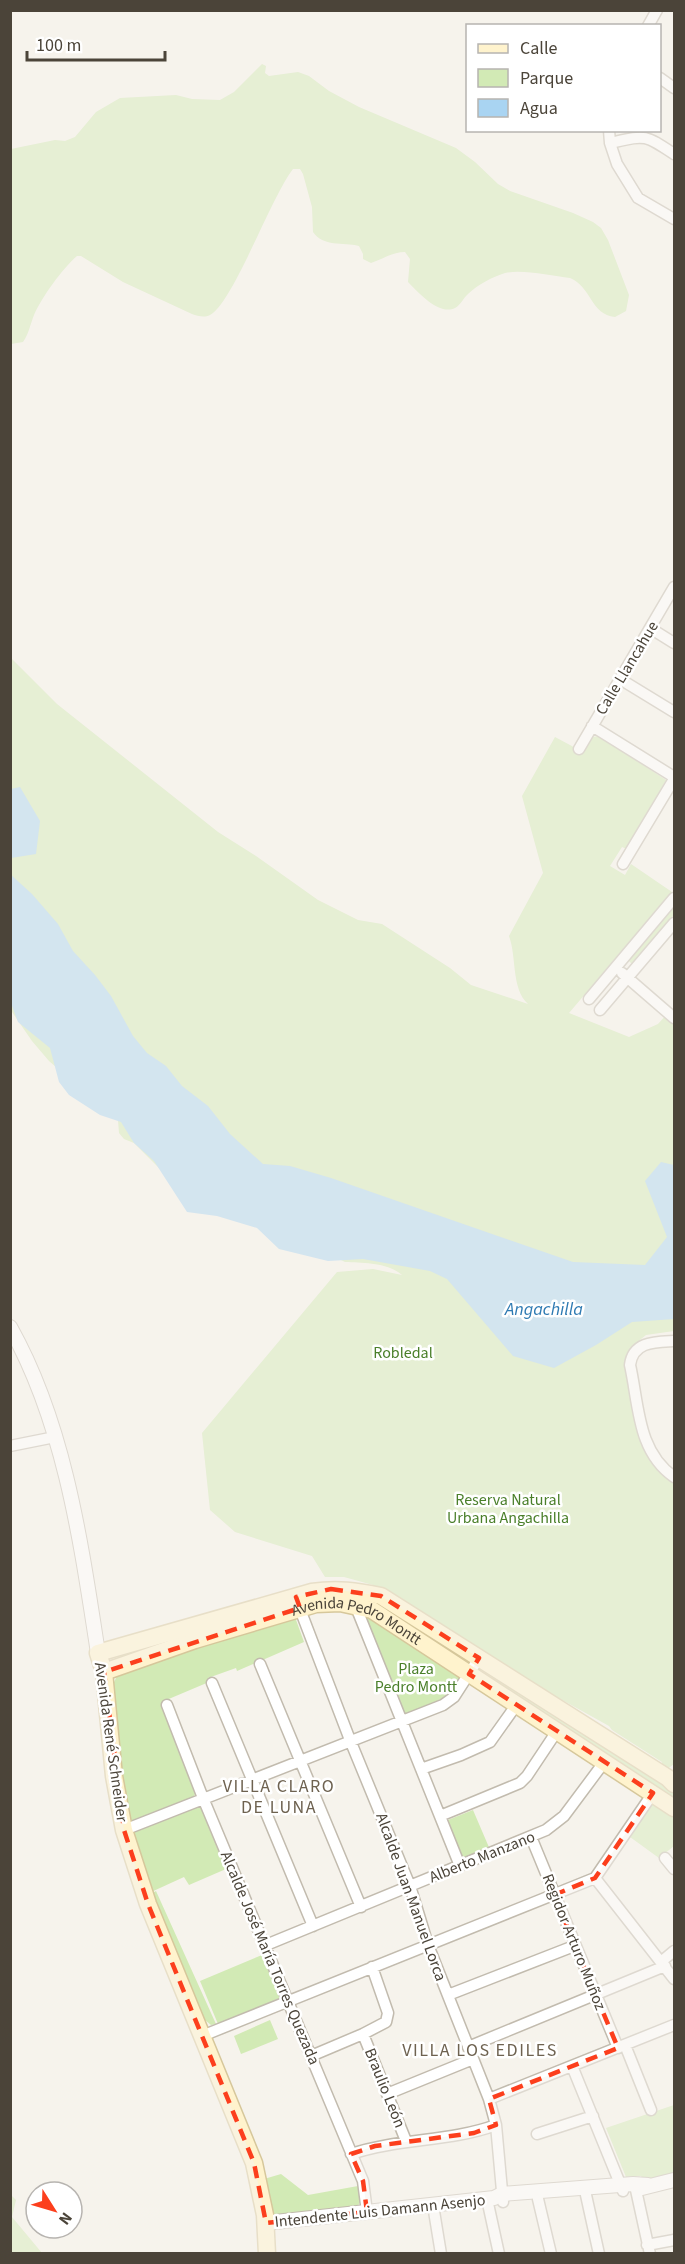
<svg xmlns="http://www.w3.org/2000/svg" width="685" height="2264" viewBox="0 0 685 2264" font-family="'Source Sans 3',sans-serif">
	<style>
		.green { fill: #d2eab5 }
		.water { fill: #a9d4f2 }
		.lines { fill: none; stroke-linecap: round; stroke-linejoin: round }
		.minor-casing { stroke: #c2bbae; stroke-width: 13 }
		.tertiary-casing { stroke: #c2bbae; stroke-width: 16 }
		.secondary-casing { stroke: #d6c79b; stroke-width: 19 }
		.minor { stroke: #fff; stroke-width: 10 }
		.tertiary { stroke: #fff; stroke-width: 14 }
		.secondary { stroke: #fff3cd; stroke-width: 16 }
		.marked { fill: none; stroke: #fc3f1d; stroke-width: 4.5; stroke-dasharray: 12 8; stroke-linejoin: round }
		.labels { text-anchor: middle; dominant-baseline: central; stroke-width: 5; stroke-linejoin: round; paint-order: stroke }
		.street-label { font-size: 16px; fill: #4b4439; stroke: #fff }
		.park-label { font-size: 16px; fill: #4a7f2a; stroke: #fff }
		.water-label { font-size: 18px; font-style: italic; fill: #2e7ab2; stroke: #fff }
		.neighbourhood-label { font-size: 18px; letter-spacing: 1.5px; fill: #6e6250; stroke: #fff }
	</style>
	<rect width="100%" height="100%" fill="#f6f3ec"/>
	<path class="green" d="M262,64L266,66L265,73L269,76L298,72L309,76L329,91L359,107L456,148L475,162L498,184L510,191L573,213L593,222L601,228L608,240L629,295L626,311L615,317C591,315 591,286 570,278C552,276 522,269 505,273C492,277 477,285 468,294C463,298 461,305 455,308C439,316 418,292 408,282L410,259L405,252C392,252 383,259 371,263L363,259V254L359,246C343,242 323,247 313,232L312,207L303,174L300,169H293C271,197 233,303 210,315C204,318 198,316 192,314L123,282L81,256H77C62,269 42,297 34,315C30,325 29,333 23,342L11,344V149L55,140L65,141L75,137L96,112L120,98L176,95L192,99L220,100L234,92Z
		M10,657L57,704L218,832L256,856L318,900L358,920L382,924L450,968L471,985L528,1004C511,988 517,958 509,936L543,873L522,796L555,737L583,752L592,737L599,736L666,780L627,849L622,847L610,866L625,875L631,864L672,892L569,1013L629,1037L658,1024L669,1012L674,1017V1331L646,1335L631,1347L627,1355L644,1436L674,1475V1764L666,1770L661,1767L662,1762L612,1730L609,1726L478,1653L415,1615L373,1585L344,1577H325L312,1556L235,1532L210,1510L202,1433L337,1272L373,1269L402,1275C387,1262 363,1263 345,1262L163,1172L134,1143L124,1139L119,1133L118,1120L49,1061L32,1041L10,1009Z
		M674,904V915L632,964L627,959Z
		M365,1612L459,1672L460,1679L452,1693L447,1697L402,1716L361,1616Z
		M288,1617H295L304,1642L237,1671L236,1668L208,1678L209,1682L164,1701L196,1790L194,1797L135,1821L129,1819L121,1782L113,1684L117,1676Z
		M492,1675L674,1790V1802L567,1727L492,1678Z
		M658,1803L674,1815V1846L659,1858L630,1837L652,1805Z
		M195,1805L201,1808L226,1869L189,1885L184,1877L149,1893L129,1836L135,1830Z
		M473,1810L491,1852L464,1863L446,1823L448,1820Z
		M156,1891L216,2024L211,2025L205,2020L149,1895Z
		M262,1955L280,1998L218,2024L200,1981Z
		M270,2020L278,2039L241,2054L234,2036Z
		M674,2105V2178L646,2184L641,2176L626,2177L606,2128Z
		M281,2174L308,2195L358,2186L360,2202L358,2206L272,2218L264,2179Z
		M10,2194L16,2200L12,2217L42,2253H11Z"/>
	<path class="water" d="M20,787L40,821L36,854L11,858V789Z
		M10,874L32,894L58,924L73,951L95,975L111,996L133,1036L147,1053L166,1066L182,1086L208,1106L230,1134L263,1164L290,1166L331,1178L573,1262L645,1265L667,1237L645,1181L661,1162L674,1165V1319L632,1322L596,1345L554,1368L513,1356L447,1279L430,1271L363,1259L328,1261L279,1249L257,1228L217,1216L187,1212L154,1161L134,1143L121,1122L100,1115L69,1095L59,1082L50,1048L18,1022L11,1003Z"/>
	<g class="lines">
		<g class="minor-casing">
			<path id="minor" d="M648,26L657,10
				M660,78L674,88
				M609,130L610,143L617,164L638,198L674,219
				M610,143C646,135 644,134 674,154
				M650,628L674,643
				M620,679L674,712
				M592,726L674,777
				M579,749L674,587
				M623,864L674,779
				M622,973L674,1018
				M589,999L674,898
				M600,1010L674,923
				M674,1341C656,1342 633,1341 630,1365C639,1405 637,1451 674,1477
				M10,1446L55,1437
				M298,1604L350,1740L410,1886L428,1945L489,2099L496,2125L503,2202
				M357,1605L358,1612L460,1866
				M260,1664L361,1907
				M212,1683L313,1926
				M167,1705L203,1798L363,2181L367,2212
				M421,1769L461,1755L490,1742L517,1704
				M440,1816L520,1783L527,1776L557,1731
				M124,1830L443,1705L454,1697L479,1658
				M531,1837L618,2048
				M665,1858L674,1869
				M595,1878L674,1979
				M266,1945L546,1830L564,1816L605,1761
				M662,1961L674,1951
				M448,1995L574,1946
				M363,2034L406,2141
				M202,2036L595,1878L653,1793
				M625,2045L651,2110
				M468,2047L665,1966
				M311,2056L363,2034L386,2022L388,2013L372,1967
				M572,2066L623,2191
				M387,2094L473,2059
				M489,2099L674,2025
				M537,2134L593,2116
				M351,2154C399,2138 450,2142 496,2125
				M633,2184L636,2190L650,2254
				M586,2195L599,2254
				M487,2199L499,2254
				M538,2199L551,2254
				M433,2205L441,2254
				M647,2245L674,2240"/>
		</g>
		<g class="tertiary-casing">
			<path id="tertiary" d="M10,1327C65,1425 81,1543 98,1653
				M642,2188L674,2180
				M266,2223L494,2198L502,2194L633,2184L648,2185"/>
		</g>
		<g class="secondary-casing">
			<g id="secondary">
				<path id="s1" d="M104,1672L195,1640L316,1604L340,1603L372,1610L674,1808"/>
				<path d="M267,2254L265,2215L254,2163L148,1904L124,1830L114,1776L104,1672L98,1653L312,1592C337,1588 357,1591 381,1596L668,1778L674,1784"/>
			</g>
		</g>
		<use href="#minor" class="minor"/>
		<use href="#tertiary" class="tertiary"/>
		<use href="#secondary" class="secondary"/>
	</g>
	<path d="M0 0H685V2264H0ZM331,1589L381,1596L479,1658L469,1674L653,1793L595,1878L554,1895L618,2048L489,2099L496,2125L474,2133L375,2146L351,2154L363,2181L367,2212L266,2223L254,2163L148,1904L124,1830L104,1672L300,1608L296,1597Z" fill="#f6f3ec" fill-opacity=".55" fill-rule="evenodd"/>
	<path class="marked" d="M331,1589L381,1596L479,1658L469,1674L653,1793L595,1878L554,1895L618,2048L489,2099L496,2125L474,2133L375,2146L351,2154L363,2181L367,2212L266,2223L254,2163L148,1904L124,1830L104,1672L300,1608L296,1597Z"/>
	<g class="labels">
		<g class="street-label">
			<text transform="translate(627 668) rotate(-59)">Calle Llancahue</text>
			<text stroke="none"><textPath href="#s1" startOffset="267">Avenida Pedro Montt</textPath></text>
			<text transform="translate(111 1742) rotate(82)">Avenida René Schneider</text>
			<text transform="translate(482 1857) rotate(-22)">Alberto Manzano</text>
			<text transform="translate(411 1897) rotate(70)">Alcalde Juan Manuel Lorca</text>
			<text transform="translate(574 1942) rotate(68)">Regidor Arturo Muñoz</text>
			<text transform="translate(270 1958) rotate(67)">Alcalde José María Torres Quezada</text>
			<text transform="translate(385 2088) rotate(68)">Braulio León</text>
			<text transform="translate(380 2211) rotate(-6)">Intendente Luis Damann Asenjo</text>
		</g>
		<g class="park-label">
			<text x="403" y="1353">Robledal</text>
			<text x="508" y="1500">Reserva Natural<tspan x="508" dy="18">Urbana Angachilla</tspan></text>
			<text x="416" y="1669">Plaza<tspan x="416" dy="18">Pedro Montt</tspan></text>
		</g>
		<g class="water-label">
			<text x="544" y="1309">Angachilla</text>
		</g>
		<g class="neighbourhood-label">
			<text x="279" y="1786">VILLA CLARO<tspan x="279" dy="21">DE LUNA</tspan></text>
			<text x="480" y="2050">VILLA LOS EDILES</text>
		</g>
	</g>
	<rect width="685" height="2264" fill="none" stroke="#4b4439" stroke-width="24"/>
	<rect x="466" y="24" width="195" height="108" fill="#ffffff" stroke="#b7b4b0" stroke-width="1.5"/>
	<rect x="478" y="44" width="30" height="9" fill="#fff3cd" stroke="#b7b4b0" stroke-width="1.5"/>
	<text x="520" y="54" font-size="18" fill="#4b4439">Calle</text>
	<rect x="478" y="69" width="30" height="18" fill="#d2eab5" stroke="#b7b4b0" stroke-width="1.5"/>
	<text x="520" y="84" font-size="18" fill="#4b4439">Parque</text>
	<rect x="478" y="99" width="30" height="18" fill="#a9d4f2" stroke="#b7b4b0" stroke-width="1.5"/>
	<text x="520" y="114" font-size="18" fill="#4b4439">Agua</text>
	<g transform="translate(54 2210) rotate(127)"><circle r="28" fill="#ffffff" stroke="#b7b4b0" stroke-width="1.5"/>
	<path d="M0-4.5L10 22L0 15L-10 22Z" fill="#fc3f1d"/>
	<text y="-9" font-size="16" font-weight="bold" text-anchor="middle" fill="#4b4439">N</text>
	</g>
	<path d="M27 51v9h138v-9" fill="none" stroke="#4b4439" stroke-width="3"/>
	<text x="36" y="51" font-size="18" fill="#4b4439" stroke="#ffffff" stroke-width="4.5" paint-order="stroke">100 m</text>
</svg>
